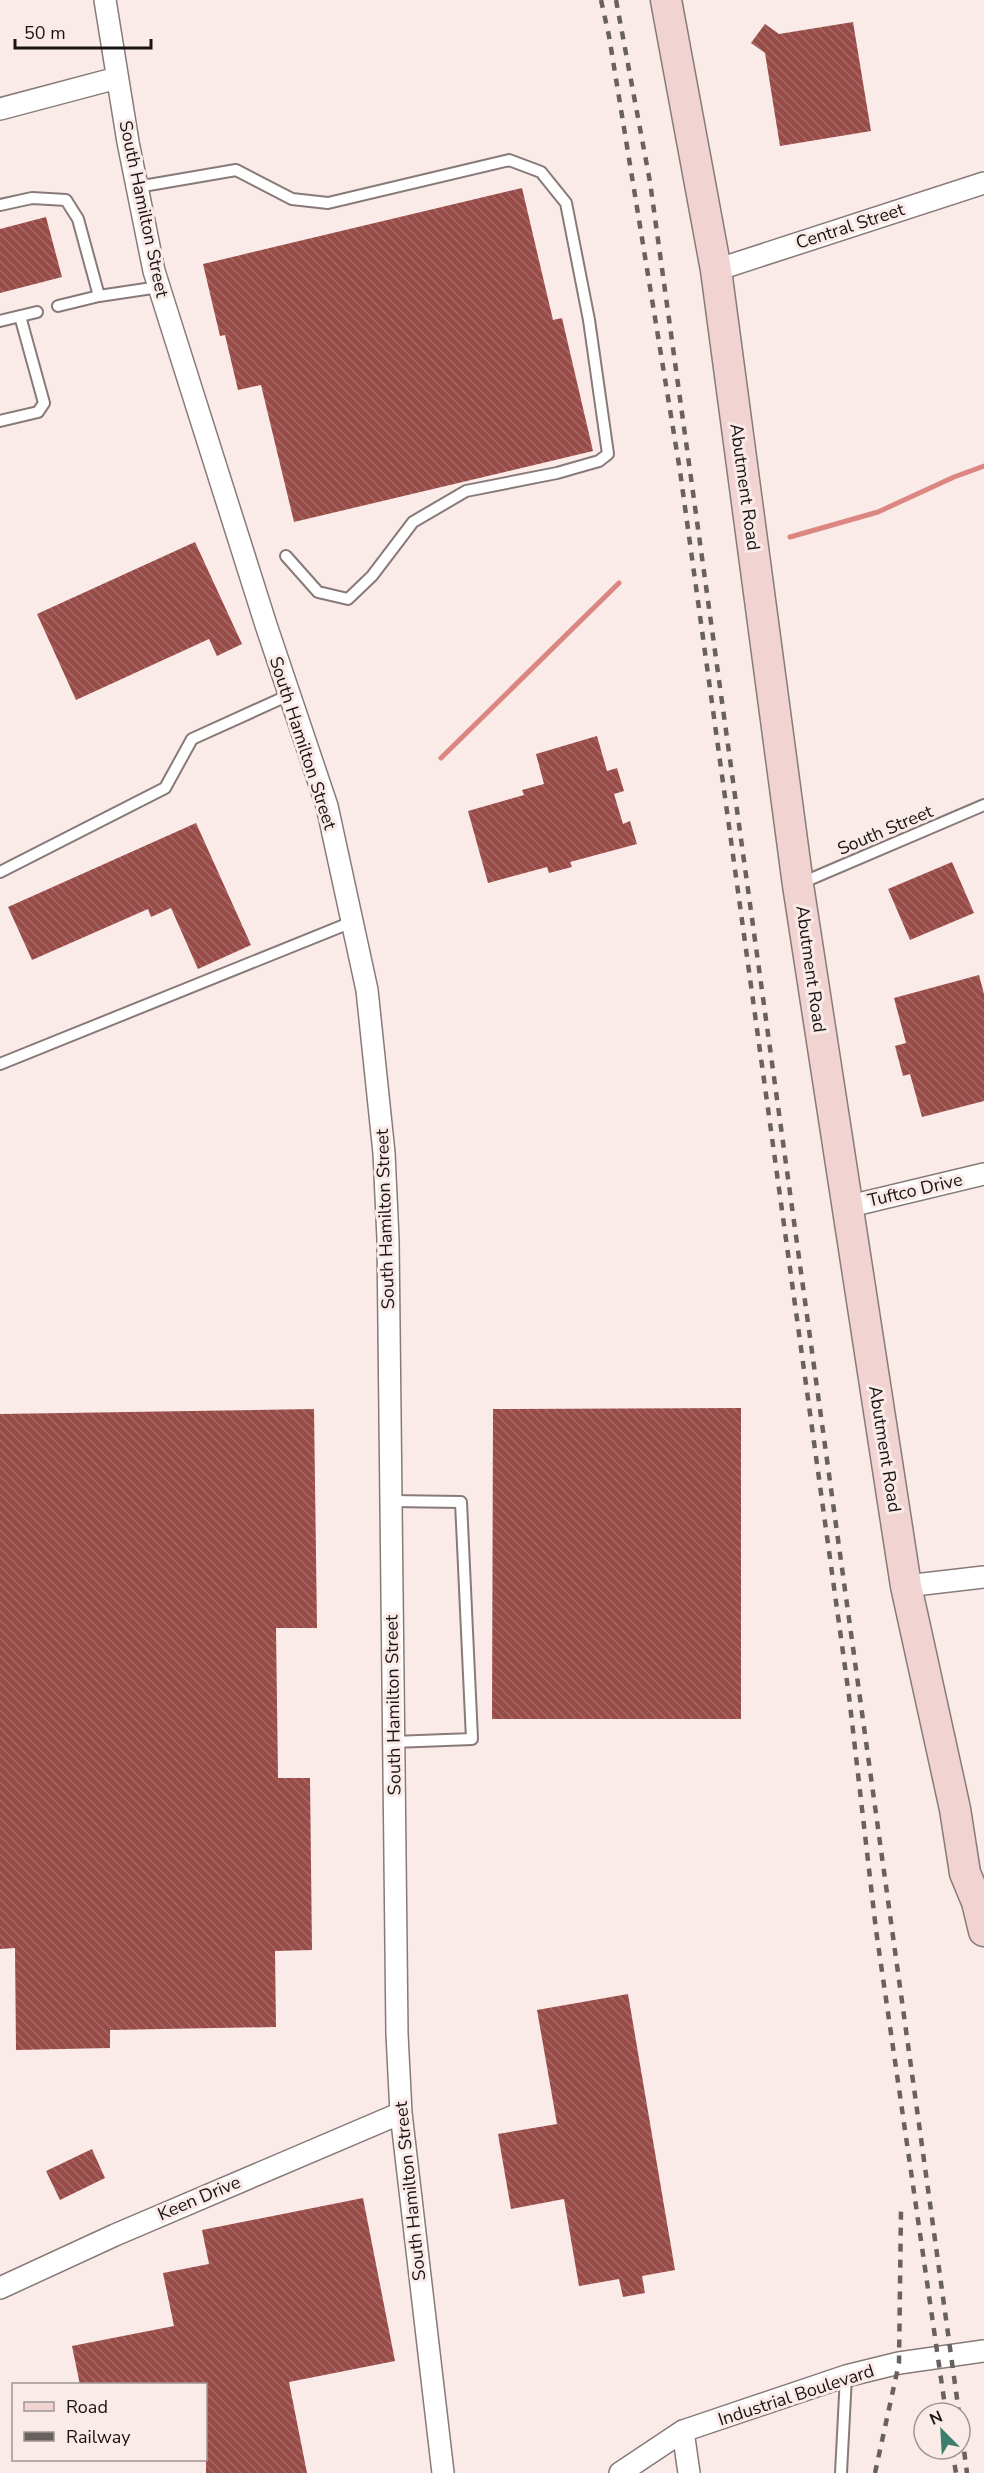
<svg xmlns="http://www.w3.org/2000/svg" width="984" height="2473" viewBox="0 0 984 2473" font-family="'Nunito Sans',sans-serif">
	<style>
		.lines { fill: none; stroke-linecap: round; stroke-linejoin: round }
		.stream { stroke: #db8680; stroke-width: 5 }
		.building { fill: url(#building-back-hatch) }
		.lane-casing { stroke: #877a78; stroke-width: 14 }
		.street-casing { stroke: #877a78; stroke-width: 24 }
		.secondary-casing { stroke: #877a78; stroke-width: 33 }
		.lane { stroke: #fff; stroke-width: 10 }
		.street { stroke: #fff; stroke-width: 21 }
		.secondary { stroke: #f1d4d2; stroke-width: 30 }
		.rail { stroke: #69615f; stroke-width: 4.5; stroke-dasharray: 8 8; stroke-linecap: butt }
		.labels { text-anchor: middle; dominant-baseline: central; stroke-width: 6; stroke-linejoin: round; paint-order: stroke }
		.street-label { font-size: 18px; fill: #191413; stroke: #faebe9 }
	</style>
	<defs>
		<pattern id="building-back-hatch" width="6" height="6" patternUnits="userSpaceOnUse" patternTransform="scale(1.5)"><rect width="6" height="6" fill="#994b47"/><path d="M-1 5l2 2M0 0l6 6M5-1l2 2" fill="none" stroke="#a36c69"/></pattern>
	</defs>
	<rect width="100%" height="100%" fill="#faebe9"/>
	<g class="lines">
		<path class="stream" d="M790,537L878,512L954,477L984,466
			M441,758L619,583"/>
	</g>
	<path class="building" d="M853,22L871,131L780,146L765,53L751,43L765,24L779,34Z
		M522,188L553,320L562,318L593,451L294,522L261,385L238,390L225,335L220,336L203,264Z
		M46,217L62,277L0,293V229Z
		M195,542L242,644L217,656L209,639L76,700L37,614Z
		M597,736L607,771L617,768L624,791L614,794L623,824L630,821L637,844L570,862L572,867L549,873L547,867L488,883L468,811L524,795L522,790L544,784L536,754Z
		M196,823L251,945L198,969L171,908L151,917L148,909L32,960L8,907Z
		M952,862L974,913L910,940L888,889Z
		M979,975L984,994V1101L922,1117L910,1074L903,1076L895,1046L906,1043L894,998Z
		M741,1408V1719H492L493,1409Z
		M314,1409L317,1628H276L278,1778H310L312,1950L275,1951L276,2027L110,2030V2048L16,2050L15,1948L0,1949V1414Z
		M628,1994L675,2270L642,2276L645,2293L623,2297L619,2279L579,2286L564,2199L511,2209L498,2134L557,2124L537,2010Z
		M92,2149L105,2178L60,2200L46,2171Z
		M363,2198L395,2361L289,2382L307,2473H206V2385H80L72,2346L174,2326L163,2273L209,2264L202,2230Z"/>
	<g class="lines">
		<g class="lane-casing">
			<path id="lane" d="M137,187L236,170L292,199L328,203L509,160L541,172L566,203L589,320L608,454L599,461L557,473L466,491L413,522L372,576L348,599L318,592L286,556
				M0,205L32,198L66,200L78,219L99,296L58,306
				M99,296L159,287
				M0,321L37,312
				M0,421L38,412L44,403L20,316
				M0,872L165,788L192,739L289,695
				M799,884L984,805
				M0,1064L352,922
				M391,1501L461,1502L472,1739L393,1742
				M841,2473L846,2376"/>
		</g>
		<g class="street-casing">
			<path id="street" d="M105,0L128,142L154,271L266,625L327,806L367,990L384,1153L388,1239L397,2034L401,2113L443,2473
				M0,109L117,78
				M716,270L984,183
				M846,1207L984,1174
				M906,1586L984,1577
				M0,2288L115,2235L401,2113
				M683,2431L689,2473
				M620,2473L683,2431L846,2376L899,2363L984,2351"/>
		</g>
		<g class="secondary-casing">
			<path id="secondary" d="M666,0L716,270L798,885L906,1586L955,1809L965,1873L977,1902L984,1931"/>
		</g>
		<use href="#lane" class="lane"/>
		<use href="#street" class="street"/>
		<use href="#secondary" class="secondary"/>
		<path class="rail" d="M601,0L609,36L680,471L849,1696L876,1930L946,2413
			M616,0L650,182L959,2413
			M960,2420L967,2473
			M952,2449L956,2473
			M875,2473L899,2363L901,2209"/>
	</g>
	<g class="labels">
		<g class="street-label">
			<text transform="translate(144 209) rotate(78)">South Hamilton Street</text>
			<text transform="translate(850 226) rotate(-18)">Central Street</text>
			<text transform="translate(745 487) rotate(82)">Abutment Road</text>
			<text transform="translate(303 743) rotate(72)">South Hamilton Street</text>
			<text transform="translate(885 830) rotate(-23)">South Street</text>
			<text transform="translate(811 969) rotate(82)">Abutment Road</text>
			<text transform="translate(915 1190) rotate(-13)">Tuftco Drive</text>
			<text transform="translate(385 1219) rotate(-92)">South Hamilton Street</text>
			<text transform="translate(885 1449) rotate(81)">Abutment Road</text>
			<text transform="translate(393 1705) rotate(-91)">South Hamilton Street</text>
			<text transform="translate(410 2191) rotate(-96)">South Hamilton Street</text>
			<text transform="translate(199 2198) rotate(-23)">Keen Drive</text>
			<text transform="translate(796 2395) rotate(-18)">Industrial Boulevard</text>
		</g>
	</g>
	<rect x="12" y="2383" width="195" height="78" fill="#faebe9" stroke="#a09593" stroke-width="1.5"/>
	<rect x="24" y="2402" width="30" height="9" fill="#f1d4d2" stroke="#a09593" stroke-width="1.5"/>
	<text x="66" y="2413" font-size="18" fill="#191413">Road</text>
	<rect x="24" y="2432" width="30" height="9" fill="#69615f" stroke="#a09593" stroke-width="1.5"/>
	<text x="66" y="2443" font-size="18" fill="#191413">Railway</text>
	<g transform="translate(942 2431) rotate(336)"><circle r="28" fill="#faebe9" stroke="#a09593" stroke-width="1.5"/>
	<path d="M0-4.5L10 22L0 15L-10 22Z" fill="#3d7d6d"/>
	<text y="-9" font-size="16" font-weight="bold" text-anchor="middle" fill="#191413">N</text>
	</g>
	<path d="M15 39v9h136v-9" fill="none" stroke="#191413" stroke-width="3"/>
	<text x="24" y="39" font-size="18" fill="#191413" stroke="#faebe9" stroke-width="4.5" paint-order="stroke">50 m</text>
</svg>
